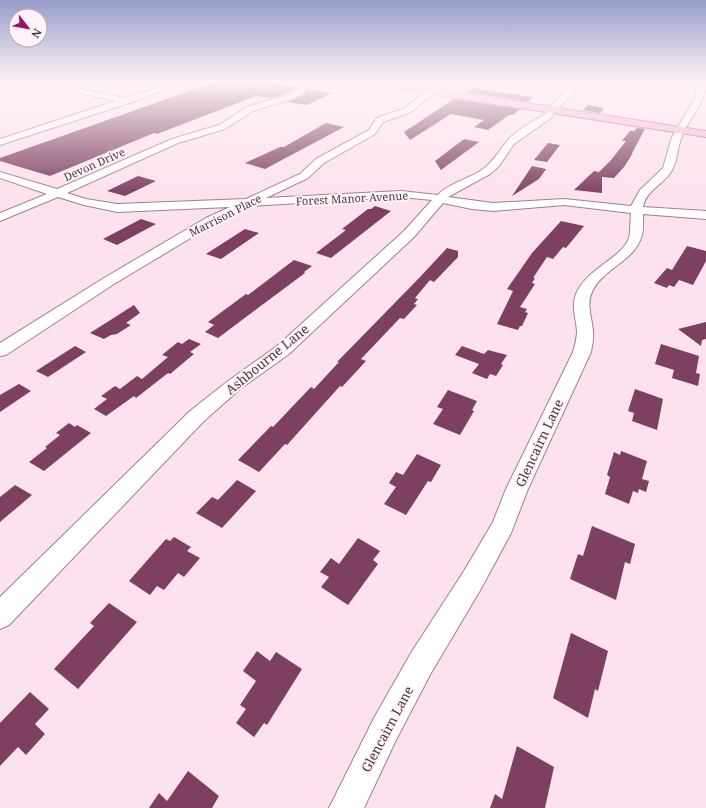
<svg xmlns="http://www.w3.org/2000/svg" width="706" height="808" viewBox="0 0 706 808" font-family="'Noto Serif',serif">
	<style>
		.building { fill: #7d4061 }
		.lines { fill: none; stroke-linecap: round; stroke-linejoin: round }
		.minor-casing { stroke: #9c828e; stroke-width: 2 }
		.major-casing { stroke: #b66892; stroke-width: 2 }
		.minor { fill: #fff; fill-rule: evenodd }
		.major { fill: #f8b3d9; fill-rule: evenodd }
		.labels { text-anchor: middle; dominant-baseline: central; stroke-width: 4; stroke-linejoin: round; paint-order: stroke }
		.far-street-label { font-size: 11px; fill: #44393e; stroke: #fff3f8 }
		.street-label { font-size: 13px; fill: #44393e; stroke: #fff3f8 }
	</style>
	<rect width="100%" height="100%" fill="#fde1ee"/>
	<path class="building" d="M212,83H272L296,87L286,94L270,98L256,96L157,134L154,133L50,176L0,161V158Z
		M473,88L490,91L533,97L528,102L466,92Z
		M307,89L332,93L307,105L288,102L304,94Z
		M454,99L520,109L513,115H509L488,130L474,127L484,120L451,114L410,140L404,132Z
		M588,105L604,108L600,113L583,110Z
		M326,123L344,127L265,169L245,163L280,147H284Z
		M637,128L645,129L632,153H633L624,167L614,178L602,177V193L574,190L594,171L599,172L611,160L626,141H622L630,131H634Z
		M464,139L479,142L441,170L435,161Z
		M548,143L560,145L547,162L534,160Z
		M532,166L546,169L539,179L512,196Z
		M138,176L156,181L125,196L107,191Z
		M375,206L391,211L331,258L316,253L346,230L342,229L368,209H371Z
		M141,219L156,224L117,245L103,239Z
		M561,221L584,226L566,248L563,247L553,259L547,257L533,278H535L532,283L535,284L520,307L527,309L525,312L528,313L522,326H520L518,330L497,324L513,291L507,289L532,253Z
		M245,229L259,233L221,259L206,254Z
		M687,246L706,251V261L693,285L679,280L674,287L669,285L667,288L654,283L667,268L672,270Z
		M447,248L458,251V257L434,282L430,280L415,298L418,299L414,304L417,305L404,319L400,318L361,359L366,361L342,387L340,386L287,445L285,444L259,472L238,460L271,426L273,427L311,387L314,389L339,362H337L422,275Z
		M294,260L312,266L304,272L305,273L218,338L205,332L214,325L208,322L246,294L248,295Z
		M134,305L140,313L126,323L131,325L117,334L111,335L104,339L90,333Z
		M706,322V339L702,340L701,346L678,329Z
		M189,339L201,344L190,352L194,354L170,374L168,373L136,398L134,396L106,416L94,409L107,399L101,396L115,386L120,389L137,376L142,379L168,357L162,355L178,342L182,344Z
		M661,344L699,356L696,373L700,374L698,386L672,378L674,370L655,364Z
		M75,346L86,352L48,377L36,371Z
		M462,346L484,354L488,350L507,355L501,364L503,365L496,376L490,374L487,379L472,373L479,364L455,355Z
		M19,384L31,391L0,412V395Z
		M635,389L663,399L657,430L632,421L634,413L628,411Z
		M448,390L477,401L472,410L474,411L460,435L433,424L443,409L437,407Z
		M69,423L75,427L77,425L91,433L44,471L29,462L47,448L45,447L60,435L56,433Z
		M621,451L647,461L642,479L649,481L646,492L639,489L638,493L633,491L629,504L605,494L610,477L607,475L614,452L620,455Z
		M417,454L441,465L431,482L428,481L406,515L384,504L396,487L389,483L396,472L403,475Z
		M237,480L256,491L222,528L196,513L212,497L218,500Z
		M15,485L32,495L0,522V497Z
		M592,526L635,544L630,564L625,562L616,600L570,579L578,554L583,556Z
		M174,537L191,547L187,551L200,558L184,577L178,573L164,590L157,586L150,595L129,581L166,539L170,541Z
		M358,538L380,551L373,560L378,564L348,605L321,587L329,577L320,572L331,558L339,564Z
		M109,603L137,622L78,689L54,669L94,626L90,623Z
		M571,633L608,651L598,691L595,689L588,718L553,698Z
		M257,651L270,661L276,652L302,669L267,725L264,723L254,737L236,723L246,709L240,705L256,681L243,671Z
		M30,692L49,709L35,724L45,734L26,755L18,747L0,766V723Z
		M517,746L554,767L545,808H490L495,794L502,799Z
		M188,771L219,796L212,808H149L159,793L167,801Z"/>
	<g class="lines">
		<g class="minor-casing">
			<path id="minor" d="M171,83H182L129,103L0,145V139L116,101L80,93V89L125,98Z
				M300,83H308L303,93L293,99L253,111L225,129L178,143L67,193L86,199L117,204L246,199L300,174L316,159L369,130L377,118L405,108L418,97L443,83H452L424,101L411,112L383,122L375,134L324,163L308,178L266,198L401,191L438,195C448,183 470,179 483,169C493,162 499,151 507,141C516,130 532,122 545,114C551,102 564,95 571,83H579L572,95L555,111L551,118L514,144L499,166L490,174L448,197L493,203L564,199L631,206L640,190L663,168L672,137L695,98L697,83H705C705,105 690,117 682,136C677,148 678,161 671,172C663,185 646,190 643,207L706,211V219L643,214C643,222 644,231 641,238C633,262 602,269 592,292C586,305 592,317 593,331C594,338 592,345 591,352L528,489L511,533L482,587L431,673L396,740L364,808H329L374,718L411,653L464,571L493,522L506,489L573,352C575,345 577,338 577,331C576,318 571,306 576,294C587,268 621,259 629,238C631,230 630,221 631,213L564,205L493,211L472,209L443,203L414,237L289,354L240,389L204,421L9,625L0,629V597L190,411L228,381L277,346L404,231L432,200L401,197L250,206L214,224L114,284L6,355L0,356V343L104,278L206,218L230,207L117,212L84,205L58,197L0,221V213L47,194L0,178V172L57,189L172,139L219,125L247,107L287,95L297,90Z"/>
		</g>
		<g class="major-casing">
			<path id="major" d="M375,83H397L706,131V137L379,86Z"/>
		</g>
		<use href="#minor" class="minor"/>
		<use href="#major" class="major"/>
	</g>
	<linearGradient id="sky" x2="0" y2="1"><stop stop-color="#979dca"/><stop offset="0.42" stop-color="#fef2f7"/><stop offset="1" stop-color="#fef2f7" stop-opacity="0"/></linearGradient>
	<rect width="706" height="196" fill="url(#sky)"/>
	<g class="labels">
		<g class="far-street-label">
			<text transform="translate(94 164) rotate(-24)">Devon Drive</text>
			<text transform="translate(352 198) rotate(-3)">Forest Manor Avenue</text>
			<text transform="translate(225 215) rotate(-27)">Marrison Place</text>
		</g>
		<g class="street-label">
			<text transform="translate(267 359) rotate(-39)">Ashbourne Lane</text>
			<text transform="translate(539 443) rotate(-65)">Glencairn Lane</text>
			<text transform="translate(387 729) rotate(-62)">Glencairn Lane</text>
		</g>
	</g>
	<g transform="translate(28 28) rotate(121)"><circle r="19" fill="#fff3f8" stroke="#b4a9ae"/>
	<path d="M0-3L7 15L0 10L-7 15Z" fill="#981368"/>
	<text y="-6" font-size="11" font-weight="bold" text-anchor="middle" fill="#44393e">N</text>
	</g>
</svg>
